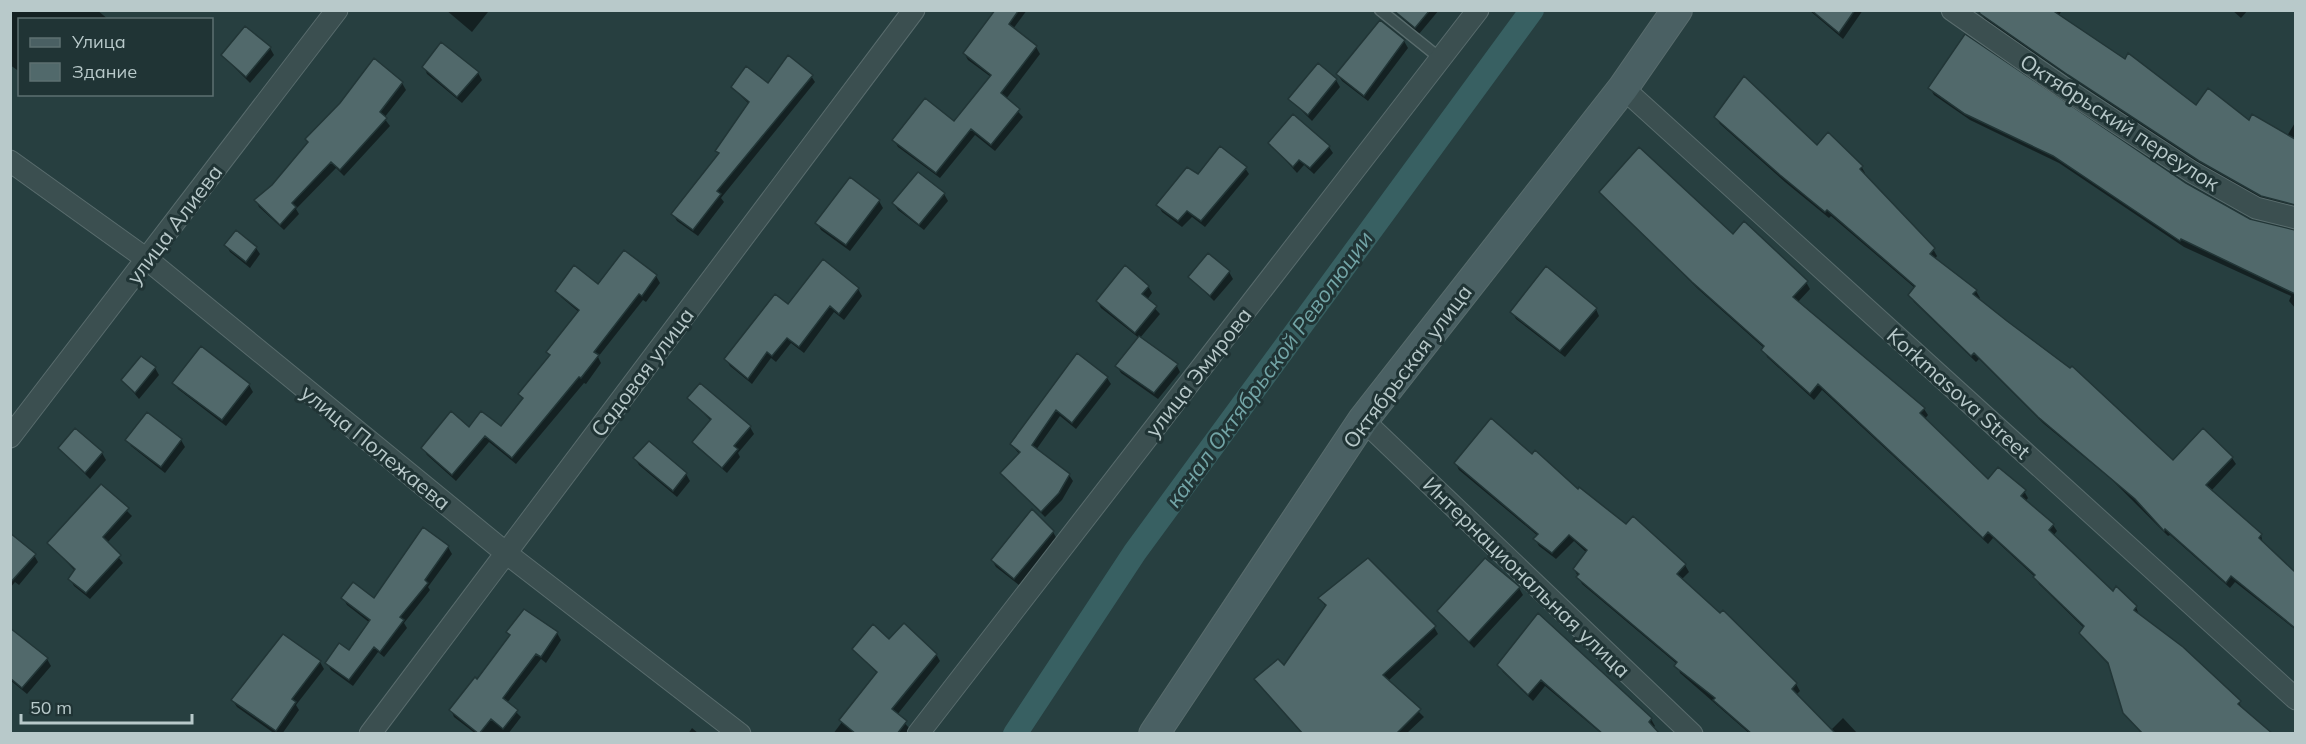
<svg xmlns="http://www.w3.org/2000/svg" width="2306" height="744" viewBox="0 0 2306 744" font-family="Mulish,sans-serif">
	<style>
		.shadow { fill: #0007 }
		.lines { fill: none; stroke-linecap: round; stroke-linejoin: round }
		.canal { stroke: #386062; stroke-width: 24 }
		.building { fill: #51696b; stroke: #223637; stroke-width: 1.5 }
		.lane-casing { stroke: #596c6d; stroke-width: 13 }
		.street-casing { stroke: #596c6d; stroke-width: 23 }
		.secondary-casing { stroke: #596c6d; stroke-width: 32 }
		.lane { stroke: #3b4f50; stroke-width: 10 }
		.street { stroke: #3b4f50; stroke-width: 21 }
		.secondary { stroke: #4a6063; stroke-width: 30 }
		.labels { text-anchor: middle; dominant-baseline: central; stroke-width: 6; stroke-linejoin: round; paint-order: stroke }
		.street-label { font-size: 21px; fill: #b8c9ca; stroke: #203435 }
		.water-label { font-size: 22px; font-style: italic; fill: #73a5a7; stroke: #203435 }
	</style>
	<rect width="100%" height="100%" fill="#273f40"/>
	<path class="shadow" d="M10,10H97L109,20H20V72L10,65Z
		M446,10H487L488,12L472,32Z
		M996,10H1027L1013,29L1036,47L1040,54L1006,99L1023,117L995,151L975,135L940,178L898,147L894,140L954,123L991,77L968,60L964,53Z
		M1393,10H1439L1419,34Z
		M1809,10H1863L1843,39Z
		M1982,10H2062L2058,17L2196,107L2287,136L2296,121V211L2266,203L2204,168L1985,20L1981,13Z
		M2232,10H2248L2241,18Z
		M1380,22L1404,41L1408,48L1368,101L1342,81L1338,75Z
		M270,48L274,55L250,83L223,56Z
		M1318,65L1336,80L1340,87L1312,121L1290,99Z
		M424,67L478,73L482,80L462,103L427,74Z
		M811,76L815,82L721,198L724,202L698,236L677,221L673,214L720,155L717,151L749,104L733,88L768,85Z
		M402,83L406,90L384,118L390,126L344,176L336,168L296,209L299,214L284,230L259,207L256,200L273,186L309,143Z
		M1930,88L2184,184L2249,221L2296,232V309L2289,301L2291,296L2184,247L2059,163L1970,120L1934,95Z
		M1716,117L1817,148L1861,166L1865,173L1863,176L1933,249L1937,256L1935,259L1976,291L1980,298L1978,300L2173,462L2232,458L2236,464L2211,491L2261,535L2263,544L2296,576V630L2235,582L2230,588L2170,535L2168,536L2111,479L2044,424L1979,359L1976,362L1914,302L1910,295L1915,288L1831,216L1829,218L1785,182L1720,124Z
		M1270,143L1329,147L1333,153L1314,174L1304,165L1297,173Z
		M1245,168L1249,174L1205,227L1192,217L1182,227L1162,212L1158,205L1198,176Z
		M1601,192L1733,236L1806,282L1810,289L1797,303L1924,409L1928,415L1924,420L1988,481L2024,491L2028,498L2025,502L2053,525L2057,531L2053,536L2113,593L2136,607L2139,615L2239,701L2242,710L2271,734H2142L2124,712L2111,667L2085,640L2081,633L2084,628L2039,584L2035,577L1993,538L1988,544L1822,390L1814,400L1767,357L1764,348L1698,289Z
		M944,194L948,201L924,230L898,210L894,204Z
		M879,201L883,208L850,251L821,230L817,223Z
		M226,245L256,248L260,254L250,268L230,252Z
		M824,261L858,289L862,296L844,320L834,312L804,353L791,343L776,362L771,358L752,384L730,366L726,359L788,306Z
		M1229,272L1233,279L1214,301L1190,277Z
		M656,276L660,283L646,302L643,300L598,357L601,363L586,384L584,383L516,464L489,442L456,481L427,455L423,448L469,429H501L524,401L520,394L550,356L548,352L580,313L561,297L557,291Z
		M1148,286L1152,293L1147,300L1160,314L1140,338L1177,366L1180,372L1158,399L1121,373L1117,366L1139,338L1101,308L1097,301Z
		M1596,309L1599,316L1565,357L1516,319L1512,312Z
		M201,348L249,385L253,392L226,426L178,389L174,383Z
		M1077,355L1107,378L1111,384L1076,429L1060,416L1036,450L1069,475L1073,481L1062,500L1045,517L1002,473L1020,455L1011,444Z
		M141,358L155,368L159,375L139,399L123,380Z
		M689,398L750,427L754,434L738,453L740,457L727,473L698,448L694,442L711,421Z
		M127,440H181L185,447L165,473L131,446Z
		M60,449L102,453L106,460L90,479Z
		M1532,456L1626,526L1633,518L1685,565L1689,572L1681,580L1796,684L1800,691L1796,695L1831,730L1843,718L1858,734H1750L1680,673L1677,664L1582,584L1574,569L1587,553L1574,541L1556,559L1539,546L1535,539L1538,536L1459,470L1456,464Z
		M635,458L686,474L690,481L677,497L639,465Z
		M102,486L132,516L107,543L123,563L90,599L74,586L70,579L75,571L49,543Z
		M1053,532L1057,539L1019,585L996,567L992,560Z
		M10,535L34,555L38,562L19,585L15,582L10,588Z
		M448,547L452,554L428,587L430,590L404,623L407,628L384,657L378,652L353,686L331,670L327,663L350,652L370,623L347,605L343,598L375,600Z
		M1485,560L1519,588L1523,595L1474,648L1439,611Z
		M1320,598L1434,627L1438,634L1388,681L1424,717L1406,734H1303L1260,686L1256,679L1284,668L1326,607Z
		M1538,615L1651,719L1655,726L1653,728L1658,734H1602L1545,686L1533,701L1503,672L1499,665Z
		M10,629L47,659L51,666L27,694L10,680Z
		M508,632L557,633L561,640L546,663L541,659L507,703L521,717L508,734H476L454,717L451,710L477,681L511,636Z
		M890,641L936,654L940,661L897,715L910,729L906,734H833L878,674L854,649Z
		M320,662L324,669L296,705L299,710L282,734H275L237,707L233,701Z
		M692,728L699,734H688Z"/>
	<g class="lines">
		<path class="canal" d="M1015,734L1135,552L1532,10"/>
	</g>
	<path class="building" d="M995,10H1019L1009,24L1037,46L1001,93L1020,109L991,145L971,129L936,173L892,140L925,98L954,121L991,75L963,53Z
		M1393,10H1430L1415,28Z
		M1811,10H1855L1839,33Z
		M1981,10H2052L2125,59L2128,53L2196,105L2208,88L2249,120L2252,114L2295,139V205L2261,196L2199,161L2068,75L1979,13Z
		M1380,20L1405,40L1364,96L1336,74Z
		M245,26L271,47L246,77L221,55Z
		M1965,34L2186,183L2250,219L2295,230V294L2181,239L2180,241L2053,156L1965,114L1928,88Z
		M441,42L479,72L457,97L422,67Z
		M788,55L813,75L717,191L721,194L693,230L671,214L719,153L715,151L749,102L731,87L746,66L768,83Z
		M374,58L403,82L380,112L387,118L340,170L331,162L292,203L296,207L280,225L254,200L272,185L308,142L305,139L340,103Z
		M1318,63L1337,79L1308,115L1288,99Z
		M1744,76L1817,145L1828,132L1863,166L1860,169L1935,248L1930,254L1977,290L1973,294L2007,321L2070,368L2072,366L2173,460L2203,428L2233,457L2206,485L2262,534L2259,538L2295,572V628L2231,576L2226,583L2165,529L2164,531L2135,499L2038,417L1974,353L1971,356L1908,295L1915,286L1827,210L1825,212L1780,175L1714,117Z
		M1293,114L1330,146L1310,168L1299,160L1293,167L1268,143Z
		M1220,146L1247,167L1201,221L1187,211L1178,221L1156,205L1187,167L1198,174Z
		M1639,147L1733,234L1744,221L1808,281L1793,297L1925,408L1920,413L1988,479L1998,467L2026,490L2021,496L2054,524L2049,530L2113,591L2116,586L2137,606L2134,610L2183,647L2241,701L2238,704L2273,734H2143L2123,713L2108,663L2079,633L2084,626L2033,577L2035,575L1988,532L1983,538L1818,384L1810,394L1761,350L1764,346L1692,282L1599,192Z
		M918,172L945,193L919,225L892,203Z
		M850,177L880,200L846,245L815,223Z
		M236,230L257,247L246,262L224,245Z
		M624,250L657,275L642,296L639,294L594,352L599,355L581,378L579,377L512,458L485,436L452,475L421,448L451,411L469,427L481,411L501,426L523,398L518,394L550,355L546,352L579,310L555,291L574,265L598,284Z
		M1208,253L1230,271L1210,296L1188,277Z
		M823,259L859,288L839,314L830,306L799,347L787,338L772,356L767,352L748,379L724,359L775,294L788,304Z
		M1125,265L1149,286L1142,294L1157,306L1135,333L1096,301Z
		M1546,266L1597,308L1560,351L1510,312Z
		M1139,336L1178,364L1154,393L1115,366Z
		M201,346L250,384L222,420L172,383Z
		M1077,353L1108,377L1072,423L1056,410L1032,445L1070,474L1059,493L1041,512L1000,473L1020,452L1010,444Z
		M141,356L156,367L135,393L121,380Z
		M700,383L751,426L734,446L738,449L722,468L692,442L711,419L687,398Z
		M147,412L182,439L161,467L125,440Z
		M1491,418L1532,454L1535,450L1578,489L1579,487L1626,524L1633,516L1686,564L1677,574L1720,613L1723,610L1797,683L1792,689L1836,734H1752L1713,700L1715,698L1674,666L1677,662L1576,577L1579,574L1573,569L1587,550L1569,535L1552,553L1533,539L1538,534L1454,463Z
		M75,428L103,452L85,473L58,448Z
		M649,441L687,473L673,491L633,458Z
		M101,484L129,508L103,537L121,555L86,593L68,579L75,569L47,543Z
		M1032,509L1054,531L1014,579L991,560Z
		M423,527L449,546L425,580L428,583L400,617L404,620L380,652L374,647L349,680L325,663L339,643L349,650L370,620L341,598L353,582L374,598Z
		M10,533L36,554L10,583Z
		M1368,558L1436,626L1383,675L1421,709L1396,734H1303L1254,679L1278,659L1284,665L1326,605L1318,598Z
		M1485,558L1520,587L1469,642L1437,611Z
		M524,609L558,632L541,657L536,654L503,698L518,710L503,729L491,719L479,734L449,710L475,677L477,679L510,635L506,632Z
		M1538,613L1652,718L1649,722L1660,734H1603L1541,680L1528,695L1497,665Z
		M904,623L937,654L892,709L907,721L897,734H856L839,720L877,672L852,649L873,624L889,639Z
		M10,628L48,658L22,688L10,678Z
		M283,634L321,661L292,699L296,702L276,731L231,700Z"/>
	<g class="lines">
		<g class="lane-casing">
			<path id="lane" d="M1380,10L1441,59"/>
		</g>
		<g class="street-casing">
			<path id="street" d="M1952,10L2061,86L2192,172L2256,208L2296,218
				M1623,88L2296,699
				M10,161L148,260L506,553L740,734
				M1363,420L1692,734
				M10,437L337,10
				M370,734L914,10
				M918,734L1478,10"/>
		</g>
		<g class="secondary-casing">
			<path id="secondary" d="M1154,734L1363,420L1623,88L1677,10"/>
		</g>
		<use href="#lane" class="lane"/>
		<use href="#street" class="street"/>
		<use href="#secondary" class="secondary"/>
	</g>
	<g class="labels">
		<g class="street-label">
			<text transform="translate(2120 122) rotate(33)">Октябрьский переулок</text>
			<text transform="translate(174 224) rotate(-53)">улица Алиева</text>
			<text transform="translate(1407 366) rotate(-53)">Октябрьская улица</text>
			<text transform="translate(642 372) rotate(-53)">Садовая улица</text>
			<text transform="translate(1198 372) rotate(-52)">улица Эмирова</text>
			<text transform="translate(1959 393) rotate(42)">Korkmasova Street</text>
			<text transform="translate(376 447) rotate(39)">улица Полежаева</text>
			<text transform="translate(1527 577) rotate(44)">Интернациональная улица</text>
		</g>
		<g class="water-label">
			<text transform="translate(1269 369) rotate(-54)">канал Октябрьской Революции</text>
		</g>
	</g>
	<rect width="2306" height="744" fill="none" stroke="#b8c9ca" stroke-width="24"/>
	<rect x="18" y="18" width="195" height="78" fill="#203435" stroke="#5d7071" stroke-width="1.5"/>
	<rect x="30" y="38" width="30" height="9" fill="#4a6063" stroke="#5d7071" stroke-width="1.5"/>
	<text x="72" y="48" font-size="18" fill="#b8c9ca">Улица</text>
	<rect x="30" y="63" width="30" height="18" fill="#51696b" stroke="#5d7071" stroke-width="1.5"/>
	<text x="72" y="78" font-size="18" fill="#b8c9ca">Здание</text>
	<path d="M21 714v9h171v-9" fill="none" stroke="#b8c9ca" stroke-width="3"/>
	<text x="30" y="714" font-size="18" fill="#b8c9ca" stroke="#203435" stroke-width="4.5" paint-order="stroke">50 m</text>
</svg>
